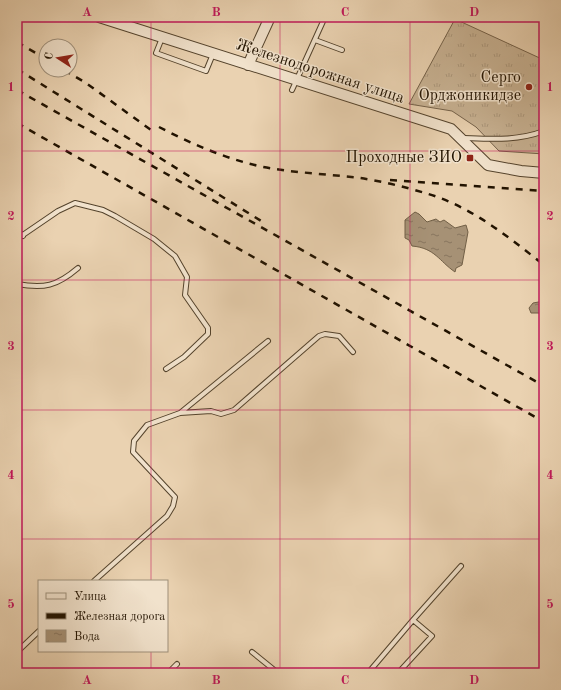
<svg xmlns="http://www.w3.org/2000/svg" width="561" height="690" viewBox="0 0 561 690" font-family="'Old Standard TT',serif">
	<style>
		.grass { fill: url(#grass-tufts); stroke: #75624a }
		.water { fill: url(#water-ripples); stroke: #715f46 }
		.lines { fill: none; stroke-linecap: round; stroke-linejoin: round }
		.service-casing { stroke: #54432c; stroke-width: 6 }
		.tertiary-casing { stroke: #54432c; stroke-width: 12 }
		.service { stroke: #f1e2cc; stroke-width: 4 }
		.tertiary { stroke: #f1e2cc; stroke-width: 10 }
		.rail { stroke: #221300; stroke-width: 2.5; stroke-dasharray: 7 7; stroke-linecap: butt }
		.grid { fill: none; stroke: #c2185b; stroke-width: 1; stroke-opacity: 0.55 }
		.poi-dot { fill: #8f2418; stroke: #f1e2cc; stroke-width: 1.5 }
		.labels { text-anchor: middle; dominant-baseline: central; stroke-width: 3; stroke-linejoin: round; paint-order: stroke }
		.street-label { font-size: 16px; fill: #221300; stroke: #f1e2cc }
		.poi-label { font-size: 16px; fill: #221300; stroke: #f1e2cc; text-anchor: end }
		.neatline { fill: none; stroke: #c2185b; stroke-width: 1.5 }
		.grid-label { font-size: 13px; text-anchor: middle; font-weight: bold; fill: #c2185b }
	</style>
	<defs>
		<pattern id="grass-tufts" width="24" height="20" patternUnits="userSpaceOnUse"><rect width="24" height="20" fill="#c8b293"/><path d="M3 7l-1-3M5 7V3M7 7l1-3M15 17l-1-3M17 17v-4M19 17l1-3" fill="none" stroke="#ac987d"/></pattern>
		<pattern id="water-ripples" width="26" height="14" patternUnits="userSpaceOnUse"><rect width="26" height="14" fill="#a69175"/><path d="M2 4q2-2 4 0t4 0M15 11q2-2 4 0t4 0" fill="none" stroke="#87755e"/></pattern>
	</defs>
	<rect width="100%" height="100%" fill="#ead2b1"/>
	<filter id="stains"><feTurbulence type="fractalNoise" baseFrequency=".005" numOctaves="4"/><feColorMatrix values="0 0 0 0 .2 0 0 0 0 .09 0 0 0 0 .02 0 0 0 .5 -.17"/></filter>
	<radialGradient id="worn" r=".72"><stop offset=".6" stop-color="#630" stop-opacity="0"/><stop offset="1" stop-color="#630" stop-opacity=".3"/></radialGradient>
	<path class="grass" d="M455,19L544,60V154L499,151L476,127L452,111L409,104Z"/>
	<path class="water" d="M415,212L419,214L427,222L436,219L440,222L444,220L455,228L466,225L468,232L462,265L456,268L455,272C439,261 435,248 412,246L409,240L405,238V220Z
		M544,301V321L539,313H531L529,308L533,303Z"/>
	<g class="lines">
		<g class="service-casing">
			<path id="service" d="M141,17L145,19L147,17
				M162,38L156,53L206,71L213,54
				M315,40L342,50
				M292,90L325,17
				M464,138C492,139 517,141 544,131
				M17,230L23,236
				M17,239L58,211L75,203L103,210L115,216L154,239L175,256L187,277L185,295L208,328V334L184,357L166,369
				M17,284C44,289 57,286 78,268
				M180,413L268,341
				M94,581L167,516L173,506L175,497L133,452L134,441L147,425L180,413L211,411L221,414L234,410L319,336L325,334L339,336L353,352
				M17,652L39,631
				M252,652L278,673
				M168,673L177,664
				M368,673L413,620
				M398,673L432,636L413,620L461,566"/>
		</g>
		<g class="tertiary-casing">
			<path id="tertiary" d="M99,17L451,129L488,165L521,171L544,173
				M248,65L270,17"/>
		</g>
		<use href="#service" class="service"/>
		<use href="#tertiary" class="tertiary"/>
		<path class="rail" d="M17,42L46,59
			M17,69L266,224
			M64,70L86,83L151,130
			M17,90L544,386
			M17,123L544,422
			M159,127C192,144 226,159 263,167C295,173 328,174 360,178C381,181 405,187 425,193C471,206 507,236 544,265
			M390,180L544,191"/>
	</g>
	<path class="grid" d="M151,17V581M280,17V673M410,17V673M17,151H544M17,280H544M17,410H544M17,539H544M151,651V673"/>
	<g class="poi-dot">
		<circle cx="529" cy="87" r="4"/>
		<rect x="466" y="154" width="8" height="8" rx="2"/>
	</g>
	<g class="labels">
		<g class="street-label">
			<text transform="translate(320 72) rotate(18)">Железнодорожная улица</text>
		</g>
		<g class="poi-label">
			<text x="521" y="78">Серго<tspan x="521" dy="18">Орджоникидзе</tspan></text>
			<text x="462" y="158">Проходные ЗИО</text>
		</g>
	</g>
	<rect width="561" height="690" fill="none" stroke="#ead2b1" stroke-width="44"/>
	<rect x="38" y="580" width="130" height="72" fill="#f1e2cc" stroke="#9e8f7a"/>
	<rect x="46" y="593" width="20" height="6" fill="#f1e2cc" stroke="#9e8f7a"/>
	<text x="74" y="600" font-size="12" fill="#221300">Улица</text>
	<rect x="46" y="613" width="20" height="6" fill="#221300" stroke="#9e8f7a"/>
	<text x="74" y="620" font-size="12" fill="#221300">Железная дорога</text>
	<rect x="46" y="630" width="20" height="12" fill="url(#water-ripples)" stroke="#9e8f7a"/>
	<text x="74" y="640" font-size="12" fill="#221300">Вода</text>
	<g transform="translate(58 58) rotate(282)"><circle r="19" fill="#f1e2cc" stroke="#9e8f7a"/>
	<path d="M0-3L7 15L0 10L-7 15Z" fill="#8f2418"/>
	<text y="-6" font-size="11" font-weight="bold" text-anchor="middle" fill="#221300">С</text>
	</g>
	<rect x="22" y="22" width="517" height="646" class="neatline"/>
	<g class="grid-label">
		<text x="87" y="16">A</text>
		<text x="216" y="16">B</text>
		<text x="345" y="16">C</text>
		<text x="474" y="16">D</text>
		<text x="11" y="91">1</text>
		<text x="550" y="91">1</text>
		<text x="11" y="220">2</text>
		<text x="550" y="220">2</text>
		<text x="11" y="350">3</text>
		<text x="550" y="350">3</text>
		<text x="11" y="479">4</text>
		<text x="550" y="479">4</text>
		<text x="11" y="608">5</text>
		<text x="550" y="608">5</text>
		<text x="87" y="684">A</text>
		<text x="216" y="684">B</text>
		<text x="345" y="684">C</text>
		<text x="474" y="684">D</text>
	</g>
	<rect width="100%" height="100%" filter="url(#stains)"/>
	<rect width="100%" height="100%" fill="url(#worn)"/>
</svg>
